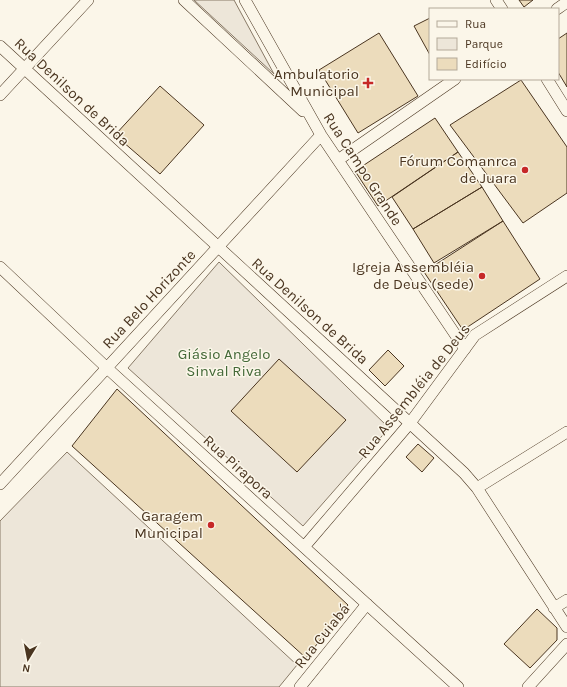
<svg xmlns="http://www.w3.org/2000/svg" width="567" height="687" viewBox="0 0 567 687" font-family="Karla,sans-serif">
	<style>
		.green { fill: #ede6d9; stroke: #887966 }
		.building { fill: #ecdcbc; stroke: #4a3520 }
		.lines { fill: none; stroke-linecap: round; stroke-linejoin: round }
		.minor-casing { stroke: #4a3520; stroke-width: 12 }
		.minor { stroke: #fbf6e9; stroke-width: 11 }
		.poi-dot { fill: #c62828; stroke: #fbf6e9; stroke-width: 1.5 }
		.labels { text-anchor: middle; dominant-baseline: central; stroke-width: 3; stroke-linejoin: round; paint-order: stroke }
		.poi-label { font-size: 15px; fill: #4a3520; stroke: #fbf6e9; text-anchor: end }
		.street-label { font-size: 15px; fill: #4a3520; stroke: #fbf6e9 }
		.park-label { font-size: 15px; fill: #436837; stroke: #fbf6e9 }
	</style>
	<rect width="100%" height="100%" fill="#fbf6e9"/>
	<path class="green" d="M194,0H234L274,74Z
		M219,262L389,428L303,526L128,368Z
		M67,452L297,665L279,687H0V521Z"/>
	<path class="building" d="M519,0H533L524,7Z
		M430,18V55L414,26Z
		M379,33L418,96L358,133L319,70Z
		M567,33V87L558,72V39Z
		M521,80L567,147V193L523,223L450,125Z
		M160,86L204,125L160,174L115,135Z
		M435,118L458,152L378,206L355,171Z
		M458,152L482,187L413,229L392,197Z
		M482,187L503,221L434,263L413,229Z
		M503,221L540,279L463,330L424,272Z
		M388,350L404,366L385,386L369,370Z
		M279,359L346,420L297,472L231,411Z
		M117,389L348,605L306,658L72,446Z
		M418,444L434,458L422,472L406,457Z
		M537,609L557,628V640L530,668L504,644Z"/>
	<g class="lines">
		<g class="minor-casing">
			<path id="minor" d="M184,0L303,111
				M245,0L321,135L465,349
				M496,0L502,9
				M557,9L567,2
				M0,46L464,473L477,488L567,627
				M547,79L567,111
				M0,95L88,0
				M338,160L455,79
				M0,267L107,368L458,687
				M0,484L321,135
				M477,488L567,432
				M304,547L410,423L475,335L567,276
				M554,608L567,600
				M300,687L367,604
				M528,687L567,644"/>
		</g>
		<use href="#minor" class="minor"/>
	</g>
	<g class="poi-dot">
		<path d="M366 77h4v4h4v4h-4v4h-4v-4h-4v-4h4z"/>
		<circle cx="525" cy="170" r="4"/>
		<circle cx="482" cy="276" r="4"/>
		<circle cx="211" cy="525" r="4"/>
	</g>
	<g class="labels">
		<g class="poi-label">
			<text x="359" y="74">Ambulatorio<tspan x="359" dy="17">Municipal</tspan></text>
			<text x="517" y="161">Fórum Comanrca<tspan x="517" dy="17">de Juara</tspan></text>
			<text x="474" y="267">Igreja Assembléia<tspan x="474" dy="17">de Deus (sede)</tspan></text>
			<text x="203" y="516">Garagem<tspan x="203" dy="17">Municipal</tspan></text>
		</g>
		<g class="street-label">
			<text transform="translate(72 92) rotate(43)">Rua Denilson de Brida</text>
			<text transform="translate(363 169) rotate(57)">Rua Campo Grande</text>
			<text transform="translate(149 299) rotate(-47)">Rua Belo Horizonte</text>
			<text transform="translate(310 311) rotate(42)">Rua Denilson de Brida</text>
			<text transform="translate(414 391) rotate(-51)">Rua Assembléia de Deus</text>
			<text transform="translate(238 467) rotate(42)">Rua Pirapora</text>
			<text transform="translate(322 636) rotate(-51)">Rua Cuiabá</text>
		</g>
		<g class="park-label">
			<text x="224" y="354">Giásio Angelo<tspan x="224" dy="17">Sinval Riva</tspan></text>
		</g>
	</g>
	<rect x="429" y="8" width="130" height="72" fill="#fbf6e9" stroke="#b4a999"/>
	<rect x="437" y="21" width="20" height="6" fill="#fbf6e9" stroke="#b4a999"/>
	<text x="465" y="28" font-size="12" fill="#4a3520">Rua</text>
	<rect x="437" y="38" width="20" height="12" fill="#ede6d9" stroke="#b4a999"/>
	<text x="465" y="48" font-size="12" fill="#4a3520">Parque</text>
	<rect x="437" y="58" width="20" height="12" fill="#ecdcbc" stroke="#b4a999"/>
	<text x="465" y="68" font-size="12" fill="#4a3520">Edifício</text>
	<g transform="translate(28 659) rotate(190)" stroke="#fbf6e9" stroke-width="3" paint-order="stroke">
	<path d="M0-3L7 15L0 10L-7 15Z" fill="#4a3520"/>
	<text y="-6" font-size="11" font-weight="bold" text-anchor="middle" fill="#4a3520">N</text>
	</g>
</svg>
